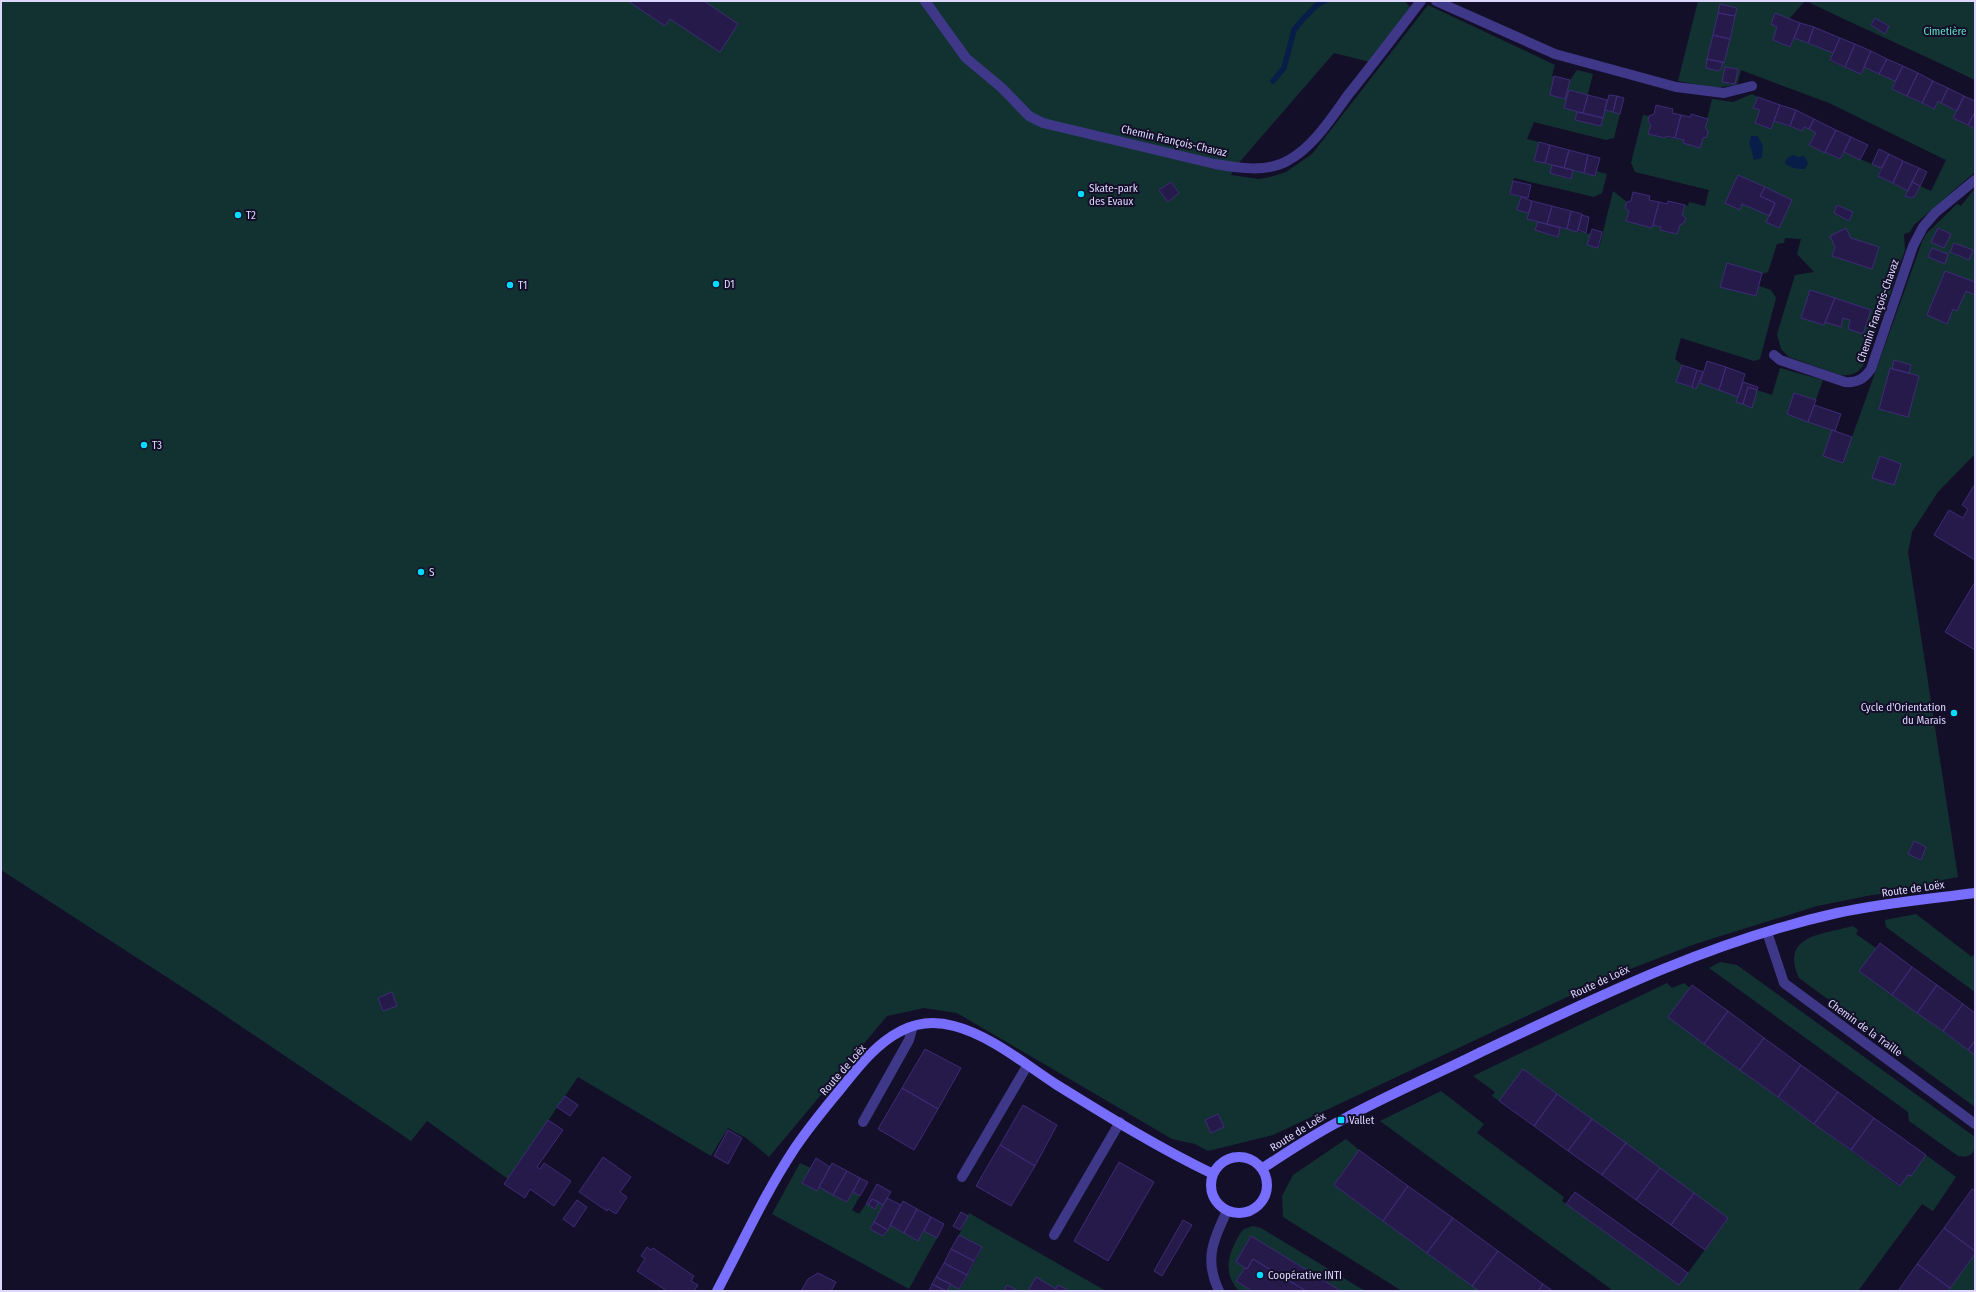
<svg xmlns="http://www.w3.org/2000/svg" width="1976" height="1292" viewBox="0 0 1976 1292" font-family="'Fira Sans Condensed',sans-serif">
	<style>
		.green { fill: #123232 }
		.water { fill: #081d48 }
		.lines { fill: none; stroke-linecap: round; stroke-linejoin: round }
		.stream { stroke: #081d48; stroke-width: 5.5 }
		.building { fill: #261a4a; stroke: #3e2b77 }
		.street { stroke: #3f3889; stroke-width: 10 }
		.secondary { stroke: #776dff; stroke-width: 10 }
		.poi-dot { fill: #02daff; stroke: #140f28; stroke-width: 1.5 }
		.labels { text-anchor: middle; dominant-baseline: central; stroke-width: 4; stroke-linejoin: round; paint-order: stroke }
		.park-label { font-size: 11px; fill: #5de4c8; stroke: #140f28 }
		.street-label { font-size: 11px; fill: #ddd6ff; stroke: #140f28 }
		.poi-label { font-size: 11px; fill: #ddd6ff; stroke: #140f28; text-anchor: start }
	</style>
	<rect width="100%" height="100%" fill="#140f28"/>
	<path class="green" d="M1,1H1405L1410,7L1370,62L1334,53L1243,158L1235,167L1231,175L1259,179L1274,176L1286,172L1312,154L1428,5L1555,65L1552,76L1570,80L1577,70L1593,74L1581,121L1600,126L1605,110L1620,114L1614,138L1606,140L1534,122L1527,139L1539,142L1534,160L1552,165L1550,173L1570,179L1573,170L1595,176L1596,171L1607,174L1602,193L1594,197L1514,178L1510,194L1521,197L1517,210L1529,213L1528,219L1538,222L1535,230L1557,237L1560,228L1591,234L1588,245L1599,248L1613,191L1627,202L1625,208L1629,211L1626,221L1652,227L1653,225L1661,227V230L1677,234L1685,205L1688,206L1689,202L1705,206L1709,190L1635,172L1631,163L1643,115L1649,116L1648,121L1651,125L1649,134L1684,140L1683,143L1700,148L1712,99L1733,102L1752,94L1758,97L1753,108L1760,110L1756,123L1771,129L1774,121L1802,131L1804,127L1816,133L1810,145L1840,159L1844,152L1881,168L1878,176L1908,191L1905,195L1910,198L1915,196L1920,186L1931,191L1946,160L1829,103L1741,70L1737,85L1715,88L1678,81L1698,1H1805L1789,19L1775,14L1771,24L1777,27L1773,40L1790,47L1794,38L1833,53L1830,61L1861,74L1864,67L1895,81L1892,89L1933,109L1938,101L1957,111L1953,118L1975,129V172L1914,225L1910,232L1904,234L1905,250L1889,297L1863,366C1857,374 1850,376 1840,375L1789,357L1781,349L1777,334L1795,275L1814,272L1797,254L1801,239L1785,238L1784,243L1777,244L1768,272L1762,274L1759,286L1771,290L1776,298L1760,359L1754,361L1681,338L1675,359L1682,365L1676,382L1696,389L1698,382L1738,397L1736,402L1752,407L1757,390L1772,395L1780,368L1823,380L1814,405L1835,431L1852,437L1922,242L1926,234L1957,204L1961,206L1975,188V454L1938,492L1912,532L1908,552L1958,877L1942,880L1943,887L1872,895L1817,906L1695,944L1612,976L1273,1135L1208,1151L1195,1144L1172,1139L957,1013L924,1008L887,1016L769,1157L746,1138L728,1128L711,1156L578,1077L508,1179L427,1121L411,1141L196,996L1,870Z
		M1806,1H1975V80C1919,53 1862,28 1806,1Z
		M1916,914L1972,957L1975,953V992L1886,927L1885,920Z
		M1853,926L1858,930L1856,934L1876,948L1860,971L1975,1055V1107L1799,978C1779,935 1824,934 1853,926Z
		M1720,962L1737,965L1975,1137C1976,1151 1973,1159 1958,1156L1909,1121L1908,1112L1709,968Z
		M1667,983L1672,988L1684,983L1690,988L1668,1017L1899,1186L1908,1175L1911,1176L1926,1155L1956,1177L1933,1211L1922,1204L1858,1291H1610L1611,1289L1380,1121L1441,1091L1484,1124L1477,1133L1564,1197L1562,1201L1566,1204L1679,1285L1728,1218L1523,1069L1499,1101L1492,1096L1495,1092L1473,1076Z
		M1346,1139L1359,1150L1334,1185L1479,1291H1402L1283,1217L1282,1196L1293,1175Z
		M800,1163L811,1168L802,1183L817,1191L819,1187L847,1202L853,1192L860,1196L852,1210L859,1214L866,1204L875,1209L879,1202L883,1205L874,1222L888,1230L890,1225L918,1241L924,1231L937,1238L909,1289L772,1214Z
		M969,1213L1106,1291H947L951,1284L960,1289L982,1248L959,1235Z
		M1253,1226L1261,1228L1365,1291H1341L1251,1237L1236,1262L1245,1268L1236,1281L1252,1291H1239C1224,1275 1227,1257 1237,1239C1239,1236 1241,1231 1244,1229C1247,1228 1251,1227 1253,1226Z
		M1975,1254V1291H1948L1950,1288Z"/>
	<path class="water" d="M1751,136H1758L1763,146L1762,158L1754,160L1749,142Z
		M1793,155L1798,157L1804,156L1808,163L1805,169C1798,169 1789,168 1785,163L1787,158Z"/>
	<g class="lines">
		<path class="stream" d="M1273,81L1284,68L1294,30L1303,19L1318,4L1325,1"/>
	</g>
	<path class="building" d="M628,1H704L738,24L720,52L670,19L665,26Z
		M1720,4L1737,8L1735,16L1718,13Z
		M1718,13L1735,16L1730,39L1713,35Z
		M1775,13L1800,23L1790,47L1773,40L1777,27L1771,24Z
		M1875,18L1889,26L1885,34L1871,25Z
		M1800,23L1814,27L1808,43L1794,38Z
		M1814,27L1840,38L1833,53L1808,43Z
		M1713,35L1730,39L1724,63L1707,59Z
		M1840,38L1855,44L1845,67L1830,60Z
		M1855,44L1871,51L1861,74L1845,67Z
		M1871,51L1887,59L1879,74L1864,67Z
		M1707,59L1723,62L1721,69L1718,71L1706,68Z
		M1887,59L1903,66L1895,81L1879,74Z
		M1903,66L1918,73L1907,96L1892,89Z
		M1725,67L1738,69L1735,84L1722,82Z
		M1918,73L1933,81L1922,103L1907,96Z
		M1554,76L1570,80L1565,99L1550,95Z
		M1933,81L1948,88L1941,103L1938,101L1934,109L1922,103Z
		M1948,88L1964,96L1957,111L1941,103Z
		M1569,90L1588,95L1583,113L1564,108Z
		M1588,95L1607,100L1603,118L1583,113Z
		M1609,95L1617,96L1613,112L1605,110Z
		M1617,96L1624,98L1620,114L1613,112Z
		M1964,96L1975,101V112L1968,125L1953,118Z
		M1758,97L1780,105L1771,129L1755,123L1760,110L1753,108Z
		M1656,105L1673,109L1672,113L1681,115L1675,138L1666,136L1665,138L1648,134L1651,125L1648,121L1649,116L1654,114Z
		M1780,105L1796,110L1790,126L1774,121Z
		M1796,110L1814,119L1809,129L1804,127L1802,131L1790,126Z
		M1577,112L1603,118L1601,126L1575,120Z
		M1975,112V129L1968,125Z
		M1691,114L1708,119L1705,128L1708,131L1707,137L1703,138L1700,148L1683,143L1684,140L1675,138L1681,115L1690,117Z
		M1814,119L1836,130L1825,153L1809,145L1816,133L1809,129Z
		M1836,130L1851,137L1840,159L1825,152Z
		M1851,137L1868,145L1860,160L1844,152Z
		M1539,142L1550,145L1545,163L1534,161Z
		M1550,145L1569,150L1564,168L1545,163Z
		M1879,149L1889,154L1881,168L1872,164Z
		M1569,150L1588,155L1584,173L1564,168Z
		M1889,154L1903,161L1893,183L1878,176Z
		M1588,155L1600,158L1595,176L1584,173Z
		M1903,161L1919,168L1908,191L1893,183Z
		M1552,165L1573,170L1571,179L1550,173Z
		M1919,168L1927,172L1920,186L1912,182Z
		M1738,175L1765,187L1760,196L1775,203L1770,216L1742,204L1740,210L1725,203Z
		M1513,181L1531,185L1528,198L1510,194Z
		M1171,182L1179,193L1168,202L1159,190Z
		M1912,182L1920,186L1915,196L1911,198L1905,196Z
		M1765,187L1792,200L1779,228L1766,222L1775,203L1760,196Z
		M1633,192L1650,196L1649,200L1659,202L1652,228L1626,221L1629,211L1625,208L1627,202L1631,201Z
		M1521,197L1532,201L1529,213L1517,210Z
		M1532,201L1552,206L1547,224L1527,219Z
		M1668,201L1685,205L1682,215L1686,218L1684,223L1680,225L1677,234L1660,230L1661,227L1653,225L1659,202L1667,204Z
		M1837,205L1853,212L1849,221L1834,213Z
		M1552,206L1571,211L1567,229L1547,224Z
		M1571,211L1582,214L1577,232L1567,229Z
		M1582,215L1589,217L1586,233L1578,230Z
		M1538,222L1560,228L1558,237L1535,230Z
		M1846,228L1851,238L1879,247L1872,269L1832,256L1835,247L1830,236Z
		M1938,228L1951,234L1944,248L1931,242Z
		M1592,229L1602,232L1598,248L1587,245Z
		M1954,243L1973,250L1969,260L1950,252Z
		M1932,248L1948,254L1945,264L1928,257Z
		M1727,263L1762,273L1756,296L1720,287Z
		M1945,271L1975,282V295L1966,291L1957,311L1953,309L1947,324L1927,315Z
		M1810,290L1835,298L1824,325L1801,318Z
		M1835,298L1871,310L1863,334L1848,329L1850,320L1843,318L1841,327L1825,322Z
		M1894,360L1911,365L1909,373L1892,369Z
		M1707,361L1726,367L1719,390L1700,383Z
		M1682,365L1697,370L1692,387L1676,382Z
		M1726,367L1745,374L1738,397L1719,390Z
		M1890,368L1919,376L1908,417L1879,409Z
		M1697,370L1703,372L1696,389L1692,387Z
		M1743,382L1758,387L1757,390L1748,387L1743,404L1736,402Z
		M1748,387L1757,390L1752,408L1743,404Z
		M1794,393L1816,400L1808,422L1787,414Z
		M1814,405L1841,414L1835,431L1808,422Z
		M1832,430L1852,437L1843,463L1823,456Z
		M1880,456L1901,464L1894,485L1872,478Z
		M1975,484V560L1934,535L1949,510L1963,518L1968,509L1962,505Z
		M1975,582V650L1945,632Z
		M1914,841L1926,847L1921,860L1908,854Z
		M1880,943L1912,967L1892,995L1859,971Z
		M1912,967L1937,985L1917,1013L1892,995Z
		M1692,985L1728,1011L1704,1044L1668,1017Z
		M1937,985L1963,1004L1943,1031L1917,1013Z
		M392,992L397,1006L383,1011L378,998Z
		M1963,1004L1975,1013V1041L1968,1050L1943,1031Z
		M1728,1011L1764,1038L1740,1070L1704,1044Z
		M1764,1038L1801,1065L1778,1097L1740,1070Z
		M1975,1041V1055L1968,1050Z
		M925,1049L961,1068L938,1109L902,1088Z
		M1801,1065L1838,1092L1814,1124L1778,1097Z
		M1523,1069L1557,1094L1534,1126L1499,1101Z
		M902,1088L938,1109L914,1150L878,1129Z
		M1838,1092L1874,1118L1851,1150L1814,1124Z
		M1557,1094L1592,1119L1568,1151L1534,1126Z
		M565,1096L578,1105L570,1116L557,1107Z
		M1023,1105L1057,1125L1035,1166L1000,1145Z
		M1218,1114L1224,1127L1211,1133L1205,1120Z
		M1874,1118L1926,1155L1911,1176L1908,1175L1900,1186L1851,1150Z
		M1592,1119L1626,1143L1602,1175L1568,1151Z
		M548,1120L563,1130L537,1167L540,1169L544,1163L571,1181L554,1206L530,1189L525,1198L504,1184Z
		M728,1130L742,1138L728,1164L714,1156Z
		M1626,1143L1660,1168L1636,1200L1602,1175Z
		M1000,1145L1035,1166L1011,1206L976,1186Z
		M1359,1150L1408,1186L1383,1221L1334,1185Z
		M603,1157L631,1177L620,1192L627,1197L616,1214L608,1209L607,1211L579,1192Z
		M816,1158L830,1167L817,1191L802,1183Z
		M1119,1162L1154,1182L1108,1261L1074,1241Z
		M832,1163L847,1171L833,1195L819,1187Z
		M1660,1168L1694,1193L1671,1225L1636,1200Z
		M847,1171L860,1178L847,1202L833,1195Z
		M860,1178L868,1182L860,1196L853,1192Z
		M877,1184L891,1192L883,1205L872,1199L868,1205L866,1204Z
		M1408,1186L1453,1218L1427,1253L1383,1221Z
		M1972,1189L1975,1191V1251L1944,1228Z
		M1575,1192L1688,1273L1679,1285L1566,1204Z
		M1694,1193L1728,1218L1705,1250L1671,1225Z
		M887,1198L901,1205L888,1230L874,1222Z
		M872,1199L879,1202L875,1209L868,1205Z
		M577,1200L587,1207L574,1227L563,1219Z
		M903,1201L917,1209L904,1233L890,1225Z
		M917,1209L931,1217L918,1241L904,1233Z
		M961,1212L968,1216L960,1230L953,1226Z
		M931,1217L944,1224L937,1238L924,1231Z
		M1453,1218L1498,1251L1472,1286L1427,1253Z
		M1183,1220L1192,1225L1162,1276L1154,1271Z
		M874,1222L888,1230L883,1236L870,1229Z
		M1944,1228L1975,1251V1254L1950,1288L1917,1264Z
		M959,1235L982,1247L974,1261L951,1249Z
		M1251,1236L1341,1291H1306L1253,1259L1247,1269L1236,1262Z
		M647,1247L651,1250L653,1248L694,1276L691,1281L698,1285L694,1291H667L637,1271L645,1259L641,1256Z
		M951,1249L974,1261L967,1275L944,1263Z
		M1498,1251L1543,1284L1538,1291H1479L1472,1286Z
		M1253,1259L1306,1291H1252L1236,1281L1245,1268L1247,1269Z
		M944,1263L967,1275L959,1289L936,1277Z
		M1917,1264L1950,1288L1948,1291H1898Z
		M818,1273L836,1282L831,1291H801L808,1279Z
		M936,1277L951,1284L947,1291L932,1284Z
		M1036,1277L1056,1289L1058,1285L1070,1291H1028Z
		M932,1284L945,1291H929Z
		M1543,1284L1553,1291H1538Z
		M1007,1285L1018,1291H1004Z"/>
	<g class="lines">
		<path class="street" d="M925,1L966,58L1002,88L1029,116L1043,123L1215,164C1238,168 1268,173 1289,160C1314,146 1332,117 1348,95C1373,64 1397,32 1421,1
			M1436,1L1555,54L1676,87L1724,93L1752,86
			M1774,355L1780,360L1845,382C1857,383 1864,379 1871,369L1913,246L1923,227L1935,213L1975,180
			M1767,932L1784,983L1975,1124
			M863,1122L909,1040L913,1026
			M962,1177L1027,1066
			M1054,1235L1120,1122
			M1219,1291C1204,1260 1213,1240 1227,1211"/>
		<path class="secondary" d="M1211 1185a28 28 0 1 1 56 0a28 28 0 1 1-56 0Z
			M1263,1168C1289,1151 1314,1134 1342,1120C1387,1095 1435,1075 1481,1052C1597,997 1711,941 1837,913C1883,903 1929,899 1975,893
			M717,1291C742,1244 764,1195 793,1151C808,1128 826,1107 843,1086C859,1066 877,1043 901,1031C918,1022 936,1021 954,1026C990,1035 1026,1065 1057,1085C1107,1116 1159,1148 1213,1174"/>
	</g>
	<g class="poi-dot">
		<circle cx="1081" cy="194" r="4"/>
		<circle cx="238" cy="215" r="4"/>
		<circle cx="716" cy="284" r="4"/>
		<circle cx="510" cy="285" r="4"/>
		<circle cx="144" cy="445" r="4"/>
		<circle cx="421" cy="572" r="4"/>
		<circle cx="1954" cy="713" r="4"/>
		<rect x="1337" y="1116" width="8" height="8" rx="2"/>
		<circle cx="1260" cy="1275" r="4"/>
	</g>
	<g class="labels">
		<g class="park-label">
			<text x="1945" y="31">Cimetière</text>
		</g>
		<g class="street-label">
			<text transform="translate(1174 141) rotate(13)">Chemin François-Chavaz</text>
			<text transform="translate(1878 311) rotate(-71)">Chemin François-Chavaz</text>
			<text transform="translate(1913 889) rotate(-8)">Route de Loëx</text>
			<text transform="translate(1600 982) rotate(-25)">Route de Loëx</text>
			<text transform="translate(1865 1028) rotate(36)">Chemin de la Traille</text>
			<text transform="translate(843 1070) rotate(-49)">Route de Loëx</text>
			<text transform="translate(1298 1132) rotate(-32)">Route de Loëx</text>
		</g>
		<g class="poi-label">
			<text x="1089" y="188">Skate-park<tspan x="1089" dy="13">des Evaux</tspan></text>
			<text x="246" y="215">T2</text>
			<text x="724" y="284">D1</text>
			<text x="518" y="285">T1</text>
			<text x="152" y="445">T3</text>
			<text x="429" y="572">S</text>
			<text x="1946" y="707" text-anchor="end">Cycle d'Orientation<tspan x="1946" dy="13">du Marais</tspan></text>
			<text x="1349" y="1120">Vallet</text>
			<text x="1268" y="1275">Coopérative INTI</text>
		</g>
	</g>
	<rect width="1976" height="1292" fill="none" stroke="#ddd6ff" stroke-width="4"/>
</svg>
